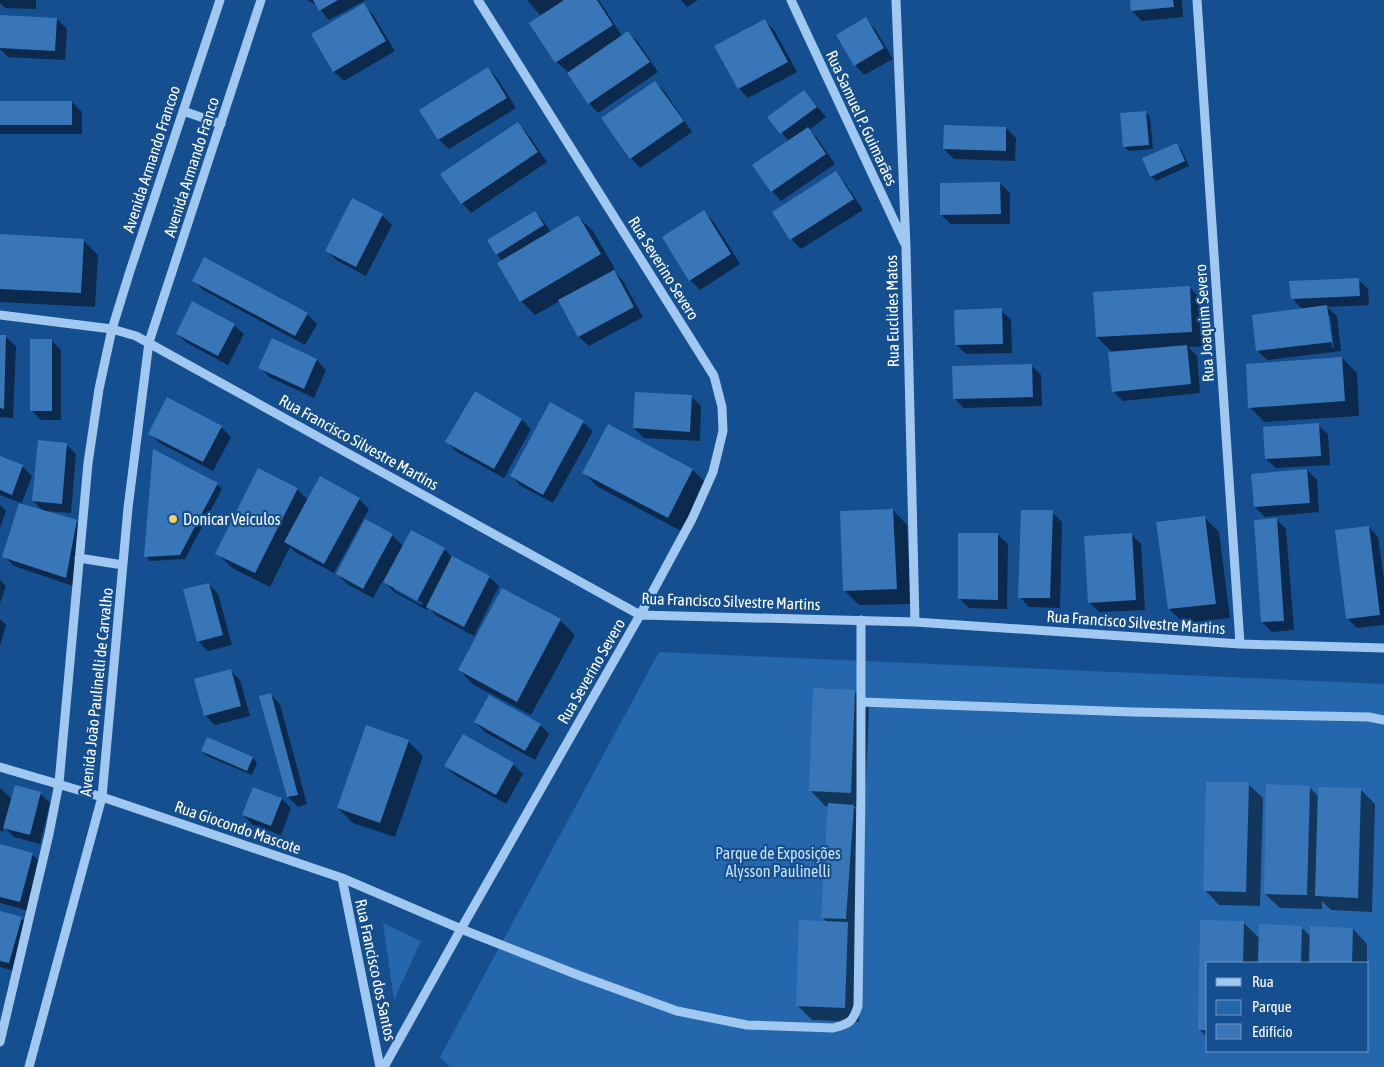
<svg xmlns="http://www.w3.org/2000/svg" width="1384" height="1067" viewBox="0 0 1384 1067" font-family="'Asap Condensed',sans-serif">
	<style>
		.green { fill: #2467ad; fill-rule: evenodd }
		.shadow { fill: #0007; fill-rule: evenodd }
		.building { fill: #3976b7 }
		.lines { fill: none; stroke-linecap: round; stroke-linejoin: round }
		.minor { stroke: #a1c8f1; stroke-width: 9 }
		.poi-dot { fill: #ffcc61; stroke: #154f90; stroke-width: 2 }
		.labels { text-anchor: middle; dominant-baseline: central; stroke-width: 4.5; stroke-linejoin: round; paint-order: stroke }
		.street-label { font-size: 16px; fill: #fff; stroke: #154f90 }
		.poi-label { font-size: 16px; fill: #fff; stroke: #154f90; text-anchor: start }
		.park-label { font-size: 16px; fill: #c8e1fc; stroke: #154f90 }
	</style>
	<rect width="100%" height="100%" fill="#154f90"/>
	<path class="green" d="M659,652L1384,684V1067H450L440,1057ZM1208,963H1368V1051H1208Z
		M383,923L421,941L394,1000Z"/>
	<path class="shadow" d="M0,0H36V9L5,8L0,3Z
		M307,0H366L329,20L315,4Z
		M527,0H599L622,36L628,32L638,42L658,72L598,113L589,103L567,71L556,62L541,16Z
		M681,0H698L687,7Z
		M1131,0H1182L1183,17L1142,21L1132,11Z
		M363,5L373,15L395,51L344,81L334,72L312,35Z
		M0,16L57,19L67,29L65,60L8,57L0,49Z
		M866,19L875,29L893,59L864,75L855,65Z
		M764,20L774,30L797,72L748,98L739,88Z
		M488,68L497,78L516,108L449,149L439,140L421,111Z
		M655,82L665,92L692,132L640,168L631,158Z
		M804,91L826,117L809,130L817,138L835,164L781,201L772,191L789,141L769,118Z
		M0,102H72L82,112V134H0Z
		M1145,112L1150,117L1153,149L1129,151L1124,146Z
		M518,124L527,133L547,162L471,213L462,203Z
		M1006,128L1016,138L1015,161L954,159L944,149Z
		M1177,145L1181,149L1189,166L1156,181L1151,176Z
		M836,173L845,183L863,210L801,249L791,239Z
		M1000,183L1010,193V224H951L941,215Z
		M535,212L544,222L551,232L578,217L593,231L615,269L613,270L623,281L643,317L589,346L579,337L560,301L535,315L521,301L503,261L497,255L489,241Z
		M704,212L714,222L740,264L700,290L690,280Z
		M382,215L392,225L366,276L336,260L326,250Z
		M0,236L83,240L98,255L95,307L0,302Z
		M1358,279L1368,289L1369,305L1327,307L1337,316L1341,351L1267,360L1258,351L1303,310L1292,298ZM1327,316H1330L1334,348H1332Z
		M194,280L307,314L317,324L305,345L203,290Z
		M1189,287L1204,302L1207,346L1188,347L1197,356L1200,393L1123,401L1113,391V353L1097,337Z
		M1001,310L1011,320L1012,353L966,354L956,344Z
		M234,325L244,334L228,365L187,343L177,334Z
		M0,336L6,337L16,346L13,418L0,417Z
		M51,340L61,350V420H41L31,410Z
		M272,340L317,360L326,370L314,398L269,377L260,367Z
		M1342,358L1357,373L1359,416L1264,422L1250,407Z
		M1031,365L1041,375L1042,406L964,408L954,398Z
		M475,393L522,420L531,429L504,478L457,452L447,442Z
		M691,396L701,406L700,441L644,438L634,428Z
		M168,399L221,427L231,437L213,471L160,443L150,433Z
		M583,422L593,431L553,503L521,486L511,476Z
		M609,425L693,470L707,484L683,532L598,487L584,473Z
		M1318,425L1328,434L1330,465L1276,468L1266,459Z
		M66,444L76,454L71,513L46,511V512L76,521L86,531L76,587L14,566L4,556L21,503L0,495V458L22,466L32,476L21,505L44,512L33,501Z
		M154,451L217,484L222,489L185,559L150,561L146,556Z
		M1307,470L1317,480L1319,512L1265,517L1255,507Z
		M297,489L308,500L359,499L369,509L334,573L295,552L290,547L270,587L232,568L217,553Z
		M0,505L6,511L0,528Z
		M893,510L907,525L911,604L859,605L845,591Z
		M1052,512L1062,522L1060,608L1029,607L1020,597Z
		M1204,517L1219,532L1230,618L1184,623L1169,609Z
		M1277,520L1286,529L1294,630L1272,632L1262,622Z
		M366,521L392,535L404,547L444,549L452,557L489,577L499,586L474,636L437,616L428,607L427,610L394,592L383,580L373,598L347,584L338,574ZM394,587L423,603L422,605L394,590Z
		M1369,527L1378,537L1384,580V625L1357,628L1347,618Z
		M1131,534L1141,544L1145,610L1099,612L1090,603Z
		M998,535L1008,544L1007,609L969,608L959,598Z
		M0,580L6,586L0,603Z
		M209,584L218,594L232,645L208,651L198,641Z
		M0,619L6,625L0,646Z
		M560,620L575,635L531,715L474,685L459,670Z
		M231,671L240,680L250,716L215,725L205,715Z
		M854,691L869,706L865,807H854L863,816L856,929L853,928L862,937L859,1022L812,1020L797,1005L827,922L822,917L829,806H825L811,791Z
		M270,694L280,704L307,804L298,807L288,797L261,697Z
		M475,722L540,725L549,734L535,760L485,732Z
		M408,741L423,756L395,837L353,823L338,808Z
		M202,751L253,758L257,763L252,775L207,756Z
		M513,764L523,774L506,804L455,775L445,765Z
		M1248,784L1263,798L1260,906L1219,905L1205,890Z
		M1309,787L1319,797L1360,789L1375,804L1372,912L1331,910L1322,901V909L1280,908L1265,894Z
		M0,788L12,799L41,794L50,803L40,844L14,837L4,827L3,832L0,831Z
		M282,799L291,808L281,835L253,825L243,815Z
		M0,845L32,854L42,864L29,911L0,903Z
		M0,912L21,918L31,928L19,972L0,967Z
		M1202,921L1243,922L1260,939L1301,927L1311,937L1353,929L1367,944V963H1208V1038L1199,1029Z
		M1337,1051H1365V1052Z"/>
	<path class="building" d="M313,0H338L319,11Z
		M564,0H597L613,25L555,63L529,23Z
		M1130,0H1173L1174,7L1131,11Z
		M364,3L386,41L333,72L311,34Z
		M0,15L57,18L55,51L0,48Z
		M866,17L884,48L854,66L836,35Z
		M765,19L788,62L738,89L714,46Z
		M628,31L650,62L588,104L567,73Z
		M488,67L507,98L438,140L419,110Z
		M655,81L684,121L630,159L601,118Z
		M804,90L817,107L780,134L767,117Z
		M0,101H72V125H0Z
		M1146,111L1149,145L1123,147L1120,113Z
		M518,122L538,152L461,204L440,174Z
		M944,125L1006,127V151L943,149Z
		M808,127L826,154L771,192L752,165Z
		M1177,143L1185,161L1150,177L1142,158Z
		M836,171L854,199L790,240L772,212Z
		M1000,182L1001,214L940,215V183Z
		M352,198L383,214L356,267L325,251Z
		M704,210L731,254L689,281L662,237Z
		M535,211L544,225L496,255L487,240Z
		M578,215L601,254L520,302L497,263Z
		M0,234L84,239L81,293L0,289Z
		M204,257L308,313L295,336L192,281Z
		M614,270L634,307L578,337L558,300Z
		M1359,278L1360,296L1291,299L1289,281Z
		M1190,286L1192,332L1096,337L1093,292Z
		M192,301L235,324L218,356L176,334Z
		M1327,305L1332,342L1256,351L1252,315Z
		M1002,308L1003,344L955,345L954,310Z
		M0,335H6L4,409L0,408Z
		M272,338L317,359L304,389L258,368Z
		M30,339H52V411H30Z
		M1187,345L1191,384L1112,392L1108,352Z
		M1342,357L1345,401L1248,408L1246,364Z
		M1032,364L1033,397L953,399L952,366Z
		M475,391L522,419L494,469L445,442Z
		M635,392L692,395L690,432L633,428Z
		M167,397L222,426L203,462L148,434Z
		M550,402L584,421L543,495L510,476Z
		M1319,423L1321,456L1265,459L1263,427Z
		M608,424L693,469L668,518L582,473Z
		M38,440L67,443L62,504L32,501Z
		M153,449L218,483L180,555L144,557Z
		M0,456L23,465L12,495L0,490Z
		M258,468L298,488L255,573L215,554Z
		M1307,469L1310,503L1254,507L1251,474Z
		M320,476L360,498L324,564L284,542Z
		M19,503L77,520L66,578L2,557Z
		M893,509L897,589L843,591L840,511Z
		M1021,510H1053L1050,598H1018Z
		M1205,516L1216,604L1168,609L1156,522Z
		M1277,518L1284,621L1261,622L1254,520Z
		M365,519L393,534L363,589L336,574Z
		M1369,526L1380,615L1346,619L1335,530Z
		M411,530L445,548L417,601L383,582Z
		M958,533H998V600L958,599Z
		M1132,533L1136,600L1088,603L1084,536Z
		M452,556L490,576L464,627L426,607Z
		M209,583L223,635L197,642L183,589Z
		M502,588L561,619L517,702L458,670Z
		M231,669L241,706L204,716L194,679Z
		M813,688L855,690L851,793L809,791Z
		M271,693L298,795L287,797L259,696Z
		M489,695L541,724L525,751L474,722Z
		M366,725L409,740L380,823L337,808Z
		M463,734L514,763L496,795L444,766Z
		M207,737L253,757L247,771L201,751Z
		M1206,782H1249L1246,892L1203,891Z
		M1266,784L1310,786L1307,895L1264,894Z
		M15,785L41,792L30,835L3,828Z
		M253,787L282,798L271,826L242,815Z
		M1318,787L1361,788L1358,898L1315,896Z
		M828,803L854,805L846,919L821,918Z
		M0,844L33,853L20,902L0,897Z
		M0,911L22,917L9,963L0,961Z
		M799,920L848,922L845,1008L796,1006Z
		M1200,920L1244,921L1243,963H1208V1030H1198Z
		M1259,924L1302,926L1301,963H1258Z
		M1310,926L1353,928L1352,963H1309Z"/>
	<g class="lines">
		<path class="minor" d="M791,0L904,242
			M896,0L906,248L915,622
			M1197,0L1240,644
			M183,111L221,124
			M0,315L112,329L136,336L640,615L915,622L1240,644L1384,648
			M79,558L123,565
			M861,702L1133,712L1369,717L1384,720
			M0,767L102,797L342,878L461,929L578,975L677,1011L747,1025L833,1028C849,1024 853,1022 858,1006L861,790V620
			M342,878L380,1067
			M0,1042L49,834L59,783L88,463L99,389L112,329L130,271L220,0
			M29,1067L102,797L128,508L149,342L261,0
			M384,1067L461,929L640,615L692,519L713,472L723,431L722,407L714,376L478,0"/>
	</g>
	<circle class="poi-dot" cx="173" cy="519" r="5"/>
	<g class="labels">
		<g class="street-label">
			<text transform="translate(862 118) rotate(65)">Rua Samuel P. Guimarães</text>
			<text transform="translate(151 159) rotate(-72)">Avenida Armando Francoo</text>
			<text transform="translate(191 167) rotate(-72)">Avenida Armando Franco</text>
			<text transform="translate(664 268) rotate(58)">Rua Severino Severo</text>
			<text transform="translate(892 311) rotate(-91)">Rua Euclides Matos</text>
			<text transform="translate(1204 323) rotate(-94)">Rua Joaquim Severo</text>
			<text transform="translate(359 442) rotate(29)">Rua Francisco Silvestre Martins</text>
			<text transform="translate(731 601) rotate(2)">Rua Francisco Silvestre Martins</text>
			<text transform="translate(1136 622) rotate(4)">Rua Francisco Silvestre Martins</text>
			<text transform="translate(591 671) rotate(-60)">Rua Severino Severo</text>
			<text transform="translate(96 692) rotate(-84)">Avenida João Paulinelli de Carvalho</text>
			<text transform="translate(238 827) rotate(19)">Rua Giocondo Mascote</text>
			<text transform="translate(376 970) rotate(78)">Rua Francisco dos Santos</text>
		</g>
		<g class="poi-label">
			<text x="183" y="519">Donicar Veículos</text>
		</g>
		<g class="park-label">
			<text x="778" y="853">Parque de Exposições<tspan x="778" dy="18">Alysson Paulinelli</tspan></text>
		</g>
	</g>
	<rect x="1206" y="962" width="162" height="90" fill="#154f90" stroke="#7395bc"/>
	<rect x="1216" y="978" width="25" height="8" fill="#a1c8f1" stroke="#7395bc"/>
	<text x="1252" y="987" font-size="15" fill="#ffffff">Rua</text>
	<rect x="1216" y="1000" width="25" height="15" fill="#2467ad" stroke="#7395bc"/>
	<text x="1252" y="1012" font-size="15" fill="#ffffff">Parque</text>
	<rect x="1216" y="1024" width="25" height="15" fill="#3976b7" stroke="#7395bc"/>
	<text x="1252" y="1037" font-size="15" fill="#ffffff">Edifício</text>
</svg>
